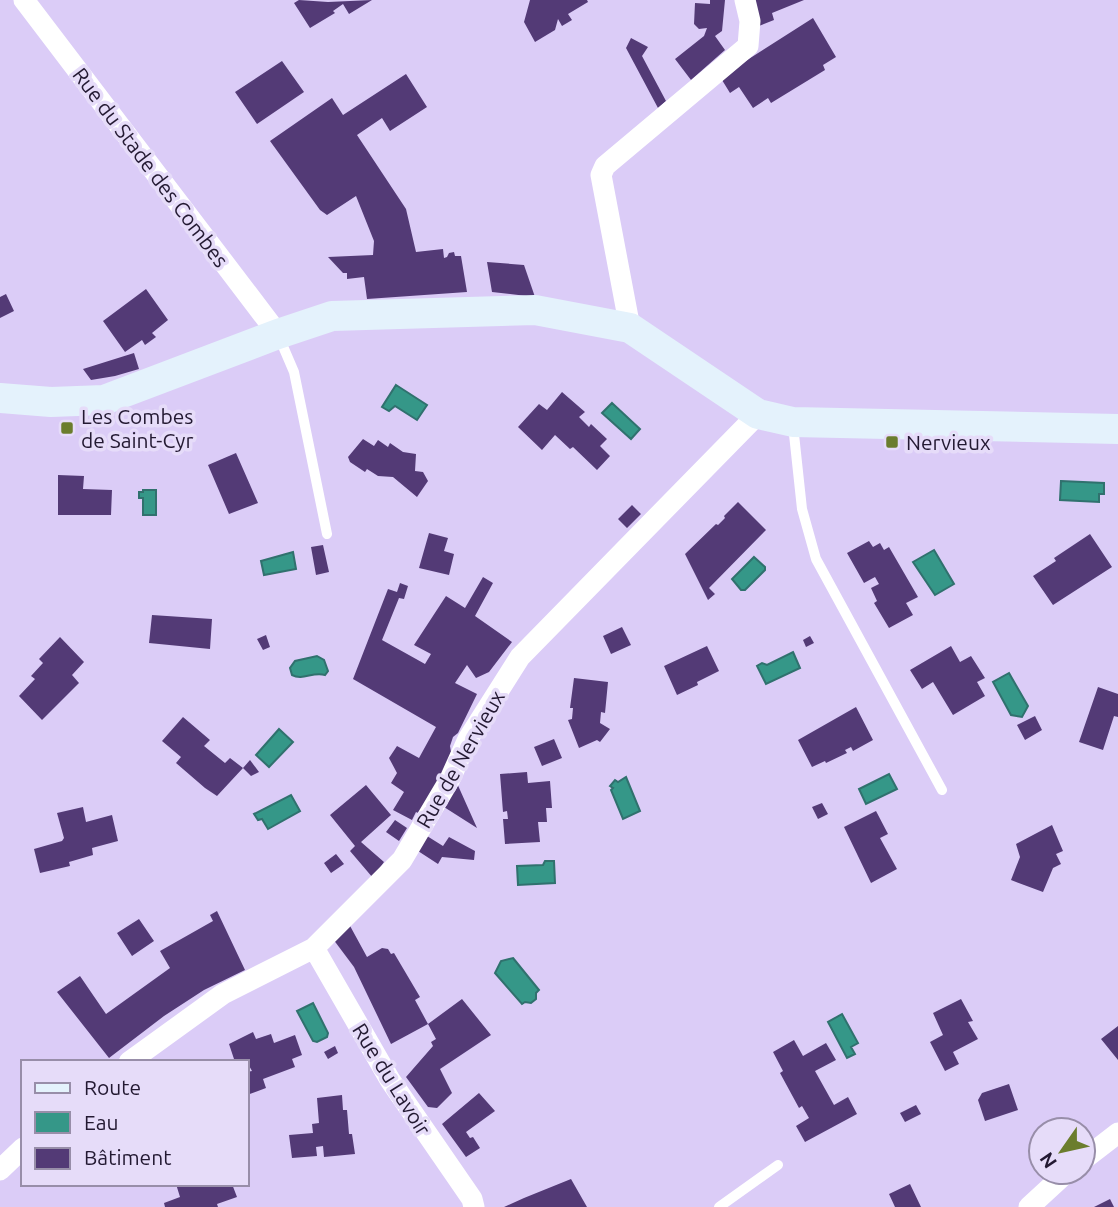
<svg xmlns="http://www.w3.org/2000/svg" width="1118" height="1207" viewBox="0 0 1118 1207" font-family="Ubuntu,sans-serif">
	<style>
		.water { fill: #359788; stroke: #30716e; stroke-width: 2 }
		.building { fill: #533a76 }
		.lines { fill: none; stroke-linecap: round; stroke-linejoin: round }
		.service { stroke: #fff; stroke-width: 10 }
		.minor { stroke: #fff; stroke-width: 21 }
		.secondary { stroke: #e4f2fc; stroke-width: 30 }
		.poi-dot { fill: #6b7d2d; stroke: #e6dcf9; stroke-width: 2.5 }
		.labels { text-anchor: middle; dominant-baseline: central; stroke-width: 7; stroke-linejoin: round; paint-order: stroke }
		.street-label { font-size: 21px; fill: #231932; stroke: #e6dcf9 }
		.poi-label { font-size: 21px; fill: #231932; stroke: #e6dcf9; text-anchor: start }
	</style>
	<rect width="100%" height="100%" fill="#dbccf7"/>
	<path class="water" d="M396,385L427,405L417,420L395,406L389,411L382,407Z
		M612,403L640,429L631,439L602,413Z
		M1061,481L1104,483V494H1099V502L1060,500Z
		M143,490H156V515H143V498H139V492H143Z
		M934,550L954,584L935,595L913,562Z
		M293,552L296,569L264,575L261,561Z
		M754,557L765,567V570L745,590H741L732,579Z
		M793,652L800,668L766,684L757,666L762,663L767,665Z
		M317,656L324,660L328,671L325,675C313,671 303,681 292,675L290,668L295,661Z
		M1009,673L1028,706L1022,717L1011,715L993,682Z
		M279,729L293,742L269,767L256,755Z
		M889,774L897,789L866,804L859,789Z
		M626,777L640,811L623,819L611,790L613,788L610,786L615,780L618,782Z
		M291,795L300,811L268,829L262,819L258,820L254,814Z
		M545,861H554L555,883L518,885L517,866L543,865Z
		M513,958L539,990L536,993V999L531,1003L525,1002L522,1004L495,973L501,961Z
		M313,1003L328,1033L327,1037L317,1042L313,1041L297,1011Z
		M842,1014L858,1043L851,1047L855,1054L847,1058L828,1022Z"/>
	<path class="building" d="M299,0L328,2L372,0L349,14L343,4L333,11L335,13L310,28L294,3Z
		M530,0H587L588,2L568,14L572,20L562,26L558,19L555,30L535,42L524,22Z
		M710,0H725L722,31L715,36L725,50L691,80L675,59L704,36L707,28L699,29L694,24L695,3L710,4Z
		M754,0H804L772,13L774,20L759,26Z
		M813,18L836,57L823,65L825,70L771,103L768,98L753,108L739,87L730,93L722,80L744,62Z
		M631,38L648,47L642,56L666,101L658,108L626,48Z
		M282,61L304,92L257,124L235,92Z
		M406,74L427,107L390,131L382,118L357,135L406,209L416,252L443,249L444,258L447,257L449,253L454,252L455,256H461L467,292L367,299L364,277L347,279V273H343L328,257L373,255L374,241L356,196L327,215L320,210L270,141L332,98L343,115Z
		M487,262L524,265L535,297L492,292Z
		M146,289L168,320L152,333L156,337L145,345L142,340L125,352L103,321Z
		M6,294L14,311L0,318V297Z
		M134,353L139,369L115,376L91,380L83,369Z
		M562,392L585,412L579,417L589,427L591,424L607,439L600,446L610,456L597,470L573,447L570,449L555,435L542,450L518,427L539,404L547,410Z
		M363,439L374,446L378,440L388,447L390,443L403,452L416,454L415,471L423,472L428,481L417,497L393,477L378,476L367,469L365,472L350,462L348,457Z
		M236,453L258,503L229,514L208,465Z
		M58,475L84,476L83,489L112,490L111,515H58Z
		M738,502L766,530L709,588L715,594L708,600L685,554L716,524L718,525L725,518L724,516Z
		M632,505L641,514L627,528L618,519Z
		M429,533L448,538L444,551L454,554L449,575L419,568Z
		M1090,534L1112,567L1053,605L1033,576L1056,561L1054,558Z
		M869,541L873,547L880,543L884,550L889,547L918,597L906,603L913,615L889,628L874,603L877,601L871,588L879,584L875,577L864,583L847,553Z
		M323,545L329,572L316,575L311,547Z
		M483,577L493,583L475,616L512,642L489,672L476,678L467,665L455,683L477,694L458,733L453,737L450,746L451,752L444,771L420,814L416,812L412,820L393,810L404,792L391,783L397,773L389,758L397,746L419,758L436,727L353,679L388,589L397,592L400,583L408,586L404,599L399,598L382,640L425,664L431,654L414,645L446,596L465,608Z
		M152,615L212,619L210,649L149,643Z
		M622,627L631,645L611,654L603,636Z
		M266,635L270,647L263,650L257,639Z
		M810,636L814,643L806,647L803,640Z
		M60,637L84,662L72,675L79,683L42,720L19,696L35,679L31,676L43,663L39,659Z
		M707,646L719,671L697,682L698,685L677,695L664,666Z
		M951,646L960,662L971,656L985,678L977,682L985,696L953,715L933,682L922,689L910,670Z
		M574,678L608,682L605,713L601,712L600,723L610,729L600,742L597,740L579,748L568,720L572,719L573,708H570Z
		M1098,687L1118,694V717L1114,716L1103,750L1079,742Z
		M856,707L873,740L853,751L851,747L845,750L847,753L826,763L825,761L812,767L798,740Z
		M1035,716L1042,730L1025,740L1017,725Z
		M183,717L210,740L204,746L225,763L230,758L243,768L250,760L259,772L251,776L243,768L217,796L205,788L176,763L181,757L162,741Z
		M554,739L562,758L542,766L534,747Z
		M527,772L528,783L550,781L552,808H546L547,822H538L540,842L505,844L503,819H508L507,811L503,812L500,774Z
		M456,781L477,828L444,807Z
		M366,785L391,815L361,842L384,862L373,878L350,851L355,846L330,815Z
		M822,803L828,814L818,819L812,807Z
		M83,807L86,822L112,815L118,841L92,848L93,855L69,862L70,866L40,873L34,849L62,841L64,838L57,813Z
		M876,811L888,834L880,838L897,869L871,883L844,827Z
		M395,820L407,828L399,841L386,832Z
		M1052,825L1063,851L1056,854L1061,864L1053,868L1043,892L1011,880L1020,857L1016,844Z
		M427,836L443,846L449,837L475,851L474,860L442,857L438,864L418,851Z
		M336,854L344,864L331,873L324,863Z
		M217,911L245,970L204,990L164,1016L109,1058L57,992L80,976L106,1014L170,968L160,951L213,921L210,915Z
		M139,919L154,941L132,956L117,933Z
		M349,924L367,957L382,948L388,949L391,954L394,953L420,997L415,1000L428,1024L391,1044L354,967L333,939Z
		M462,999L491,1035L440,1069L452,1093L437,1108L428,1107L406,1077L433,1046L431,1042L436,1039L428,1024Z
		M961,999L973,1021L968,1022L978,1039L953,1052L959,1064L945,1071L930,1042L943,1035L933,1013Z
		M1118,1026V1060L1101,1039Z
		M253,1032L256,1039L271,1034L274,1043L295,1035L302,1055L292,1059L295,1067L263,1079L266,1088L247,1095V1072L252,1071L247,1062H235L229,1044Z
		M794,1040L803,1056L826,1043L836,1060L815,1071L834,1105L848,1097L857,1114L805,1142L796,1126L809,1118L802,1106L799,1108L780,1073L783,1071L773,1052Z
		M335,1046L338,1053L328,1059L324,1052Z
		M1009,1084L1018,1110L985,1121L978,1100L982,1093Z
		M479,1093L495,1111L466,1132L470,1138L473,1137L480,1148L466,1157L442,1124Z
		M342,1095L343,1110H347L349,1134H352L355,1154L324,1157L323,1146L316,1147L317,1156L292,1158L289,1135L313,1133L312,1124L319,1123L317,1098Z
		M916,1105L921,1114L905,1122L900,1113Z
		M571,1179L587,1207H504L524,1198Z
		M176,1184H232L237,1197L217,1204L218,1207H165L164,1203L180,1197Z
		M910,1184L921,1207H895L889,1194Z
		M1110,1199L1114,1207H1094Z"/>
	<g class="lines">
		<path class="service" d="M279,337L294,372L327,534
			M793,425L802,509L816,559L942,790
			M719,1207L778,1165"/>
		<path class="minor" d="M24,0L278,334
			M630,328L601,175L605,166L748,46L750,21L745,0
			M314,948L390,1080L472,1199L474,1207
			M129,1062L223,994L314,948L402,860L450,779L468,739L520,657L758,414
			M1083,1160L1118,1133
			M0,1170L23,1148
			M1029,1207L1067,1172"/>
		<path class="secondary" d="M0,398L51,402L104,400L278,334L332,316L535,310L630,328L758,414L793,422L1118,429"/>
	</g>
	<g class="poi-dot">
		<rect x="60" y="421" width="14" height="14" rx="3.5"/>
		<rect x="885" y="435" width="14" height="14" rx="3.5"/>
	</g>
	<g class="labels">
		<g class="street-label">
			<text transform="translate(151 167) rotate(53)">Rue du Stade des Combes</text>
			<text transform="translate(460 759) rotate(-60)">Rue de Nervieux</text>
			<text transform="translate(392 1079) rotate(58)">Rue du Lavoir</text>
		</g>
		<g class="poi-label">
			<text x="81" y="416">Les Combes<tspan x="81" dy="24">de Saint-Cyr</tspan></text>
			<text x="906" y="442">Nervieux</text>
		</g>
	</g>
	<rect x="21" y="1060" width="228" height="126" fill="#e6dcf9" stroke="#988ea9" stroke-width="2"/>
	<rect x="35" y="1083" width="35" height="10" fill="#e4f2fc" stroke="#988ea9" stroke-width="2"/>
	<text x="84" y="1095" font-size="21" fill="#231932">Route</text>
	<rect x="35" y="1112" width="35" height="21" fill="#359788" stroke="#988ea9" stroke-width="2"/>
	<text x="84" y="1130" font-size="21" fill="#231932">Eau</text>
	<rect x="35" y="1148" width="35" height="21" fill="#533a76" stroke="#988ea9" stroke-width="2"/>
	<text x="84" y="1165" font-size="21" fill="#231932">Bâtiment</text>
	<g transform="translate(1062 1151) rotate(236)"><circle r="33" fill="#e6dcf9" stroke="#988ea9" stroke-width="2"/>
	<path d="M0-5L12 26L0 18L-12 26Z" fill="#6b7d2d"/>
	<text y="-10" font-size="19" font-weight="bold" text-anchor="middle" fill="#231932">N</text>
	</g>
</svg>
